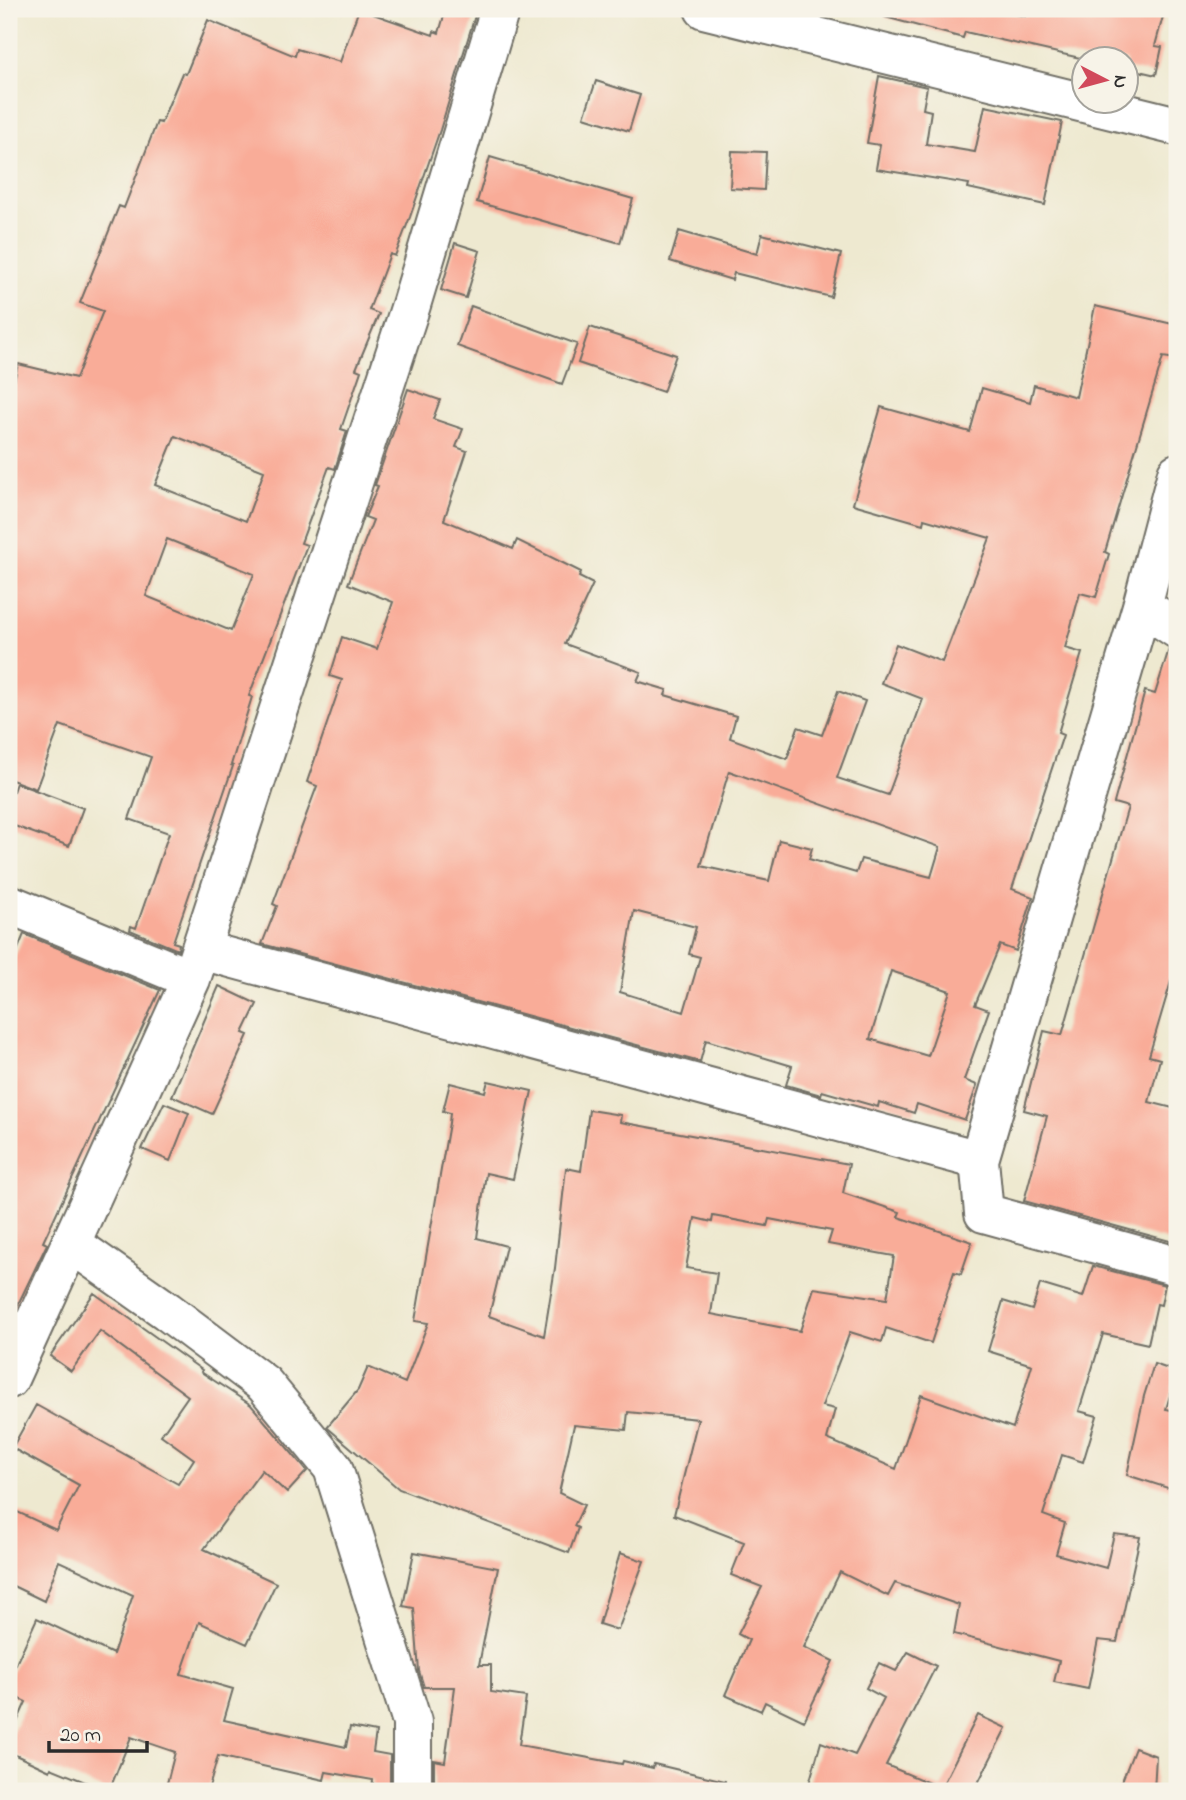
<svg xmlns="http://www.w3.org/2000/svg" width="1186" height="1800" viewBox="0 0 1186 1800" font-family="'Indie Flower',sans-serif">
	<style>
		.building { fill: #f9ac98; fill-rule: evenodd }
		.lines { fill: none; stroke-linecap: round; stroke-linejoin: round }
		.minor-casing { stroke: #6f6e65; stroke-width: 42 }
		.minor { stroke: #fff; stroke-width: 38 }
	</style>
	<rect width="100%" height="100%" fill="#f7f3e8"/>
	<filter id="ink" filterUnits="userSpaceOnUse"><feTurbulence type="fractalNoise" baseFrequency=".0143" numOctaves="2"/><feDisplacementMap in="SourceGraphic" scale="14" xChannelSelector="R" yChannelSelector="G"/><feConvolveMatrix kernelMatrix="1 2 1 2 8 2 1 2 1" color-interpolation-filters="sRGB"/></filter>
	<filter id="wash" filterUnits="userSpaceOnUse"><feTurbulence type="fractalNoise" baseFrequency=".00686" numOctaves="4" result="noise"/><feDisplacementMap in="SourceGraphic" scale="28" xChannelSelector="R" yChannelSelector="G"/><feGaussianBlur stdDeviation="1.57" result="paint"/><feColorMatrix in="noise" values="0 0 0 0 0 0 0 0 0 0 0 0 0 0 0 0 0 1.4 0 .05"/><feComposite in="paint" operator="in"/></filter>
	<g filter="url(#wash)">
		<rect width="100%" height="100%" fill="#eee9d0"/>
		<g id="blocks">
			<path class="building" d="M359,9L433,35L434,31L439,33L446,9H477L440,130L410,217L395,256L390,254L369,310L379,314L356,369L361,371L341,429L347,431L335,469L329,467L301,543L307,545L249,696L252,697L231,765L233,766L173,942L179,944L178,950L130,930L131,926L136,928L169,833L129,819L151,757L60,725L36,789L9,779V403L18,364L76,378L103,311L80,303L119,206L124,208L157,122L161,123L182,73L186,74L208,20L295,56L297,49L340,62ZM175,436L264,471L246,521L155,485ZM167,539L254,574L231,631L146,596Z
				M886,9H992L1025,16L1026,9H1165L1155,46L1162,47L1156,75L1126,68V60H1089L965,32L963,38L885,17Z
				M879,76L927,87L923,109L931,111L926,144L975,152L985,106L1062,122L1045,205L968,188L969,184L876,169L880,145L867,143Z
				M596,81L640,95L629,131L584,117Z
				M732,151L766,152L764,190L730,188Z
				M490,157L633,199L620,243L477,202Z
				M679,231L757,254L762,234L841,254L831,297L734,273L732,280L670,261Z
				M455,243L480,251L466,298L441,290Z
				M471,306L577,344L562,384L457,346Z
				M1095,306L1177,325V359L1163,357L1105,552L1109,554L1096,597L1080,593L1065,648L1082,653L1058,733L1063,735L1012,889L1033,897L1016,951L1000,945L975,1005L989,1010L964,1080L977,1085L965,1120L917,1104L914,1113L879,1102L878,1107L822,1091L821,1095L786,1085L792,1066L706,1040L700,1062L262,944L277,906L273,904L317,786L307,782L342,680L330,676L342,637L377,649L393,602L348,584L373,520L365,517L378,486L375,485L408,389L440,400L433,419L463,429L456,447L467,451L444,520L513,549L517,540L581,572L579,577L593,584L565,644L641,672L637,681L667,690L665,695L736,716L730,738L787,759L798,727L822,735L838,691L865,701L837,778L888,795L923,699L881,683L896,644L942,662L990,538L924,519L923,524L853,504L881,407L970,432L982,388L1030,402L1034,385L1076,397ZM729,771L940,847L931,877L861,859L856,873L809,859L812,848L779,840L769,881L701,866ZM634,911L696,927L689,954L700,957L684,1012L620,992ZM891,971L950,991L928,1056L870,1039Z
				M590,327L676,355L663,392L578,363Z
				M1169,649L1177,651V961L1149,1056L1160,1059L1149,1102L1177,1109V1243L1024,1201L1047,1116L1024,1110L1044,1031L1062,1035L1128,807L1114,803L1145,691L1155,694Z
				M16,783L83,808L69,846L9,824V803Z
				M24,934L160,990L43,1242L47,1244L9,1323V971Z
				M219,986L257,1004L243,1033L248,1035L212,1114L172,1096Z
				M488,1081L532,1091L513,1179L486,1173L477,1238L506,1246L489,1316L544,1336L555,1268L566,1168L581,1171L589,1110L621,1115L620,1122L849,1164L843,1193L900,1212L898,1217L972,1242L961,1274L954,1272L931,1343L886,1328L882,1342L850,1332L822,1406L835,1409L827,1439L896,1469L921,1395L1013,1428L1032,1365L988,1351L1003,1301L1032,1310L1040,1284L1083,1297L1093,1266L1165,1285L1161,1305L1157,1304L1148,1344L1103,1334L1079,1411L1097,1416L1083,1462L1062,1455L1043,1515L1065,1523L1056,1554L1106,1568L1114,1534L1140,1537L1117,1642L1098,1640L1088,1689L1054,1682L1059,1661L954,1634L959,1605L895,1583L888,1596L840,1572L804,1647L833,1661L804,1721L765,1702L761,1711L725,1695L749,1640L738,1634L762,1587L731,1575L744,1542L674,1515L698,1419L628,1412L626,1430L574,1425L559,1493L584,1505L574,1526L578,1528L569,1553L399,1489L329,1429L327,1427L358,1390L368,1367L405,1383L428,1323L415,1321L449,1123L450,1113L443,1111L450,1083L485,1092ZM713,1216L767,1226L769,1219L832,1231L828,1244L894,1256L887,1299L814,1288L800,1331L711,1314L717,1273L686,1268L695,1218L712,1222Z
				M164,1103L189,1113L170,1161L142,1149Z
				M94,1293L202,1370L201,1372L251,1405L307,1471L287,1493L262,1470L204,1549L276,1583L247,1644L199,1622L181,1674L233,1689L224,1720L346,1747L350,1727L376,1732L373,1752L390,1755V1791H372L373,1780L326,1772L324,1780L218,1756L208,1791H165L175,1752L131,1737L109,1791H107L51,1768L50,1771L9,1752V1740L26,1702L9,1694V1679L37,1618L113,1654L133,1595L59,1561L44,1601L9,1584V1508L56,1530L79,1485L12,1448L36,1405L178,1484L194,1459L161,1435L188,1396L100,1331L71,1371L50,1356Z
				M1154,1364L1177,1372L1166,1409L1177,1411V1491L1127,1475L1144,1396Z
				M414,1552L498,1568L479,1665H491V1692L526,1697L519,1745L622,1764L623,1761L653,1768L654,1764L725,1781L724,1791H434V1760L445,1762L455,1687H424L419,1671L414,1608L403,1606Z
				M620,1553L644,1561L618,1630L599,1624Z
				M908,1652L936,1666L886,1765L941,1788L978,1715L1006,1728L974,1791H807L821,1742L855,1755L884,1698L866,1688L879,1663L896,1671Z
				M1135,1748L1156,1756L1154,1791H1118Z"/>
		</g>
	</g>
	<g filter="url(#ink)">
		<use href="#blocks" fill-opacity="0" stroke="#6f6e65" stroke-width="2"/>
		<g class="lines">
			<g class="minor-casing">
				<path id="minor" d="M704,9L1177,126
					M1177,473L1142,606L979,1160L984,1213L1177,1266
					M1142,606L1177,629
					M9,904L191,979
					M201,950L979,1160
					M72,1244L167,1311L264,1384L333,1468L412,1722V1791
					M9,1379L191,979L411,305L500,9"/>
			</g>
			<use href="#minor" class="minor"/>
		</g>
	</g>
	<rect width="1186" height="1800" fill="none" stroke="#f7f3e8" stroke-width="35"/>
	<g transform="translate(1105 80) rotate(96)"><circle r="33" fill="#f7f3e8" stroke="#a5a39c" stroke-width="2"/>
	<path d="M0-5L12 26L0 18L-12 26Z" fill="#d1495b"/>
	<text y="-10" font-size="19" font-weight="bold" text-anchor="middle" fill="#2b2b2b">N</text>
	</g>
	<path d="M49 1741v10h98v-10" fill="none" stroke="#2b2b2b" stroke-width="3.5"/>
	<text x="60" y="1741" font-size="21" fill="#2b2b2b" stroke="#f7f3e8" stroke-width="5" paint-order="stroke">20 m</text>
</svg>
